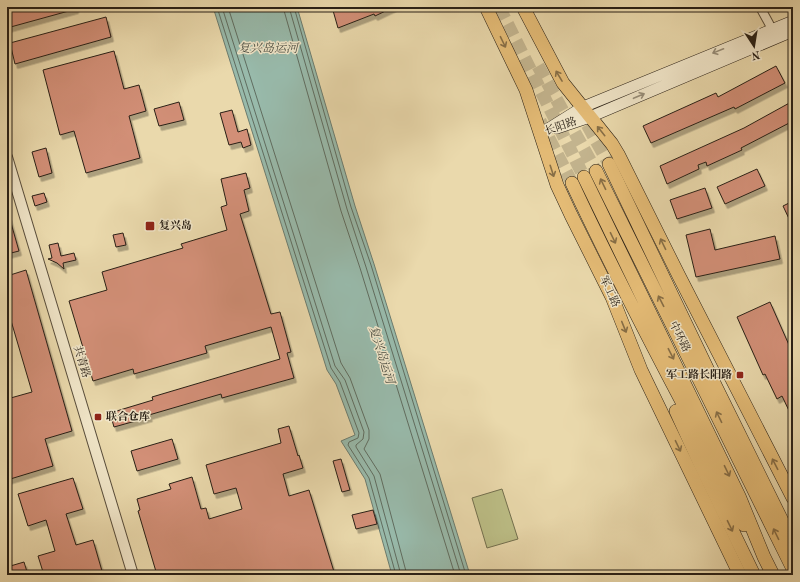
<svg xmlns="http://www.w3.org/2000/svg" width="800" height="582" viewBox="0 0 800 582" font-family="'Old Standard TT','Noto Serif SC',serif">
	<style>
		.green { fill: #bcbe86; stroke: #726f4e }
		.water { fill: #98baab; stroke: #6c7c6f }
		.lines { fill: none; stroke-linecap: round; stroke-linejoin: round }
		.shore { stroke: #606d60; stroke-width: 1 }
		.building { fill: #d28f77; stroke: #292016; filter: url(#shadow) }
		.trunk-tunnel { stroke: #c3b48e; stroke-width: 13; stroke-dasharray: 13 6; stroke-linecap: butt }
		.minor-casing { stroke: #594e3c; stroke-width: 10 }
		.tertiary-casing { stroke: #594e3c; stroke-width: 12 }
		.secondary-casing { stroke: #292016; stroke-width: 12 }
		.primary-casing { stroke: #292016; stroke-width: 14 }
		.trunk-casing { stroke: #292016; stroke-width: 14 }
		.minor { stroke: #f1e6c9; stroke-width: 8 }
		.tertiary { stroke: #f1e6c9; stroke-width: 10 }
		.secondary { stroke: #f1e6c9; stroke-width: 11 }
		.primary { stroke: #e5bc76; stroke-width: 13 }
		.trunk { stroke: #e5bc76; stroke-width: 13 }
		.oneway { stroke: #876e46 }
		.oneway2 { stroke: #978d78 }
		.poi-dot { fill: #8f2418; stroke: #f1e6c9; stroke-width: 1.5 }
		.labels { text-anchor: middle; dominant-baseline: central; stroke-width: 3; stroke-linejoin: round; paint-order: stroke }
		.street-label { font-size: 11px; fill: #292016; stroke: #f1e6c9 }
		.poi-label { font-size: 11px; font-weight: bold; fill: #292016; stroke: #f1e6c9; text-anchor: start }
		.water-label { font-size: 12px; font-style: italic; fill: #4a4e43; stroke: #f1e6c9 }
	</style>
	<defs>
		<filter id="shadow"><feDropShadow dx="2.5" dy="4.5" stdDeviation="0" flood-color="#0004"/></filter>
	</defs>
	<rect width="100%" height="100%" fill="#ead9ac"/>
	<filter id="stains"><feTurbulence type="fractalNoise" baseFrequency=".005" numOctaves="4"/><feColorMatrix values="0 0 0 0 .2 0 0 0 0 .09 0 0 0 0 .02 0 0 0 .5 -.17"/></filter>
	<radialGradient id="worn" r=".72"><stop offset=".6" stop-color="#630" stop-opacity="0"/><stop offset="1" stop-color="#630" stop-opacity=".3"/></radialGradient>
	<path class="green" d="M502,489L518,539L487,548L472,498Z"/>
	<path class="water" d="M213,7H297L355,206L374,264L470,575H392L365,479L341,441L355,435L336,384L327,370Z"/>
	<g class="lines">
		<path class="shore" d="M217,7L331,368L340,382L359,433L358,438L349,442L348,445L369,478L396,575
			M222,7L335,366L345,380L364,432L363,439L356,445V447L374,476L401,575
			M228,7L341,363L350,378L369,430V439L364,449L380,474L407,575
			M283,7L341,211L360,268L455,575
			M289,7L347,209L366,267L461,575
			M294,7L351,207L371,265L466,575"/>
	</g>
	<path class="building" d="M7,7H76V9L7,28Z
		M332,7H394L375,16L374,14L338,28Z
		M106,17L111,37L15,64L10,43Z
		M114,51L124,89L139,85L146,111L129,116L140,158L86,173L74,131L60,135L43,70Z
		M776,66L785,83L735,109L734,107L651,143L643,126L716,93L718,97Z
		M793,101V121L741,148L742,150L707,166L706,162L698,165L699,169L667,184L660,166L744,128Z
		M179,102L184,120L159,126L154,109Z
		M232,110L238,132L247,129L251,145L243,148L241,142L229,145L220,113Z
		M46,148L52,173L39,177L32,152Z
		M757,169L765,186L725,204L717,187Z
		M246,173L250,188L244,190L249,211L240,214L271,314L280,312L291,352L287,353L294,378L222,398L221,394L149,415L150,417L114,427L110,413L153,400L152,397L280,359L271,327L205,346L207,353L134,374L133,369L93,381L69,301L107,290L102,272L183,248L181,244L227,230L221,207L227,205L221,179Z
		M705,188L712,208L677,219L670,200Z
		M44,193L47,202L35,206L32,196Z
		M793,201V227L783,206Z
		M7,216H9L19,251L7,254Z
		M710,229L715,250L775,236L780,259L696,277L686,235Z
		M123,233L126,245L116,247L113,235Z
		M58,243L61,256L74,253L76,260L63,263L64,269L57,263L48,259L52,258L49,245Z
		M26,270L72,431L45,439L53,466L7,480V399L32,392L7,307V276Z
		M770,302L793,354V419L782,396L777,399L765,374L763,375L737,317Z
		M289,426L298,456L299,455L303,468L283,474L289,496L309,490L335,575H157L138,511L140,510L137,499L171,489L169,484L192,477L201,509L206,508L209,519L242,509L236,488L214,494L206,465L281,443L278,429Z
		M172,439L178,459L137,471L131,451Z
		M341,459L350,490L342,492L333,461Z
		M73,478L83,509L66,514L76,545L93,540L102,571L90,575H44L38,556L55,551L46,520L28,526L18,494Z
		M373,510L377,524L356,529L352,515Z
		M24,562L28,575H7V567Z"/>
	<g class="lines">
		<path class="trunk-tunnel" d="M499,7L584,177
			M538,66L596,171
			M578,108L609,164
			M540,121L572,183"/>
		<g class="minor-casing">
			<path id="minor" d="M760,7L772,29"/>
		</g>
		<g class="tertiary-casing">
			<path id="tertiary" d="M7,157L133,575"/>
		</g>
		<g class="secondary-casing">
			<path id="secondary" d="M557,128L590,117L793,31
				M540,134L583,107L793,21"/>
		</g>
		<g class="primary-casing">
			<path id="primary" d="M486,7L526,90L557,185L571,215L612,297L641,370L740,575
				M523,7L563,83L612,144L618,154L679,276L793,498"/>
		</g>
		<g class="trunk-casing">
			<path id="trunk" d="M609,164L716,387L793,543
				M596,171L793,569
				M584,177L739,496L764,557L773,575
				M572,183C606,256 643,328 681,400C702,442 720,485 744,525
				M676,411L702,468L754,575"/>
		</g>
		<use href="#minor" class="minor"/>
		<use href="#tertiary" class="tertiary"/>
		<use href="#secondary" class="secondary"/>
		<use href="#primary" class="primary"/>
		<use href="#trunk" class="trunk"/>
	</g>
	<defs><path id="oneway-shaft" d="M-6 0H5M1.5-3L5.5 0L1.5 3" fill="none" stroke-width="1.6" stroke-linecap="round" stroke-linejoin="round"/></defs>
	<g class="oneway">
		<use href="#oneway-shaft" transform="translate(503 42) rotate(64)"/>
		<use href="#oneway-shaft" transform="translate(559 76) rotate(-121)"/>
		<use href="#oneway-shaft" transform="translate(601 131) rotate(-129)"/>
		<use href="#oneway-shaft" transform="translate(552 171) rotate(72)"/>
		<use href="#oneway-shaft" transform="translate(603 184) rotate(-116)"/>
		<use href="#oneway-shaft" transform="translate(613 238) rotate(64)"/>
		<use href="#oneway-shaft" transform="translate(663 244) rotate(-116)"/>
		<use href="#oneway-shaft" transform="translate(661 301) rotate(-117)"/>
		<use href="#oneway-shaft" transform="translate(624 327) rotate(68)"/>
		<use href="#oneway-shaft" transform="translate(671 354) rotate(63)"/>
		<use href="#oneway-shaft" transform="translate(719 417) rotate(-116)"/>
		<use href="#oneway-shaft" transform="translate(678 446) rotate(64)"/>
		<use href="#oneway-shaft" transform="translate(775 464) rotate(-117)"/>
		<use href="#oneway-shaft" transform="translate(727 471) rotate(64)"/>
		<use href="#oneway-shaft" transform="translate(730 526) rotate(64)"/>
		<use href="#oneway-shaft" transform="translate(776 534) rotate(-116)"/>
	</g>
	<g class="oneway2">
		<use href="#oneway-shaft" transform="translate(718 51) rotate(158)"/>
		<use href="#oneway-shaft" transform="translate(639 96) rotate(-23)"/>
	</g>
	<g class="poi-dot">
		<rect x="145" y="221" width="10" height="10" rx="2"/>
		<rect x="736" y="371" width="8" height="8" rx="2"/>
		<rect x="94" y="413" width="8" height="8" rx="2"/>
	</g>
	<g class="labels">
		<g class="street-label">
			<text transform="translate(561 127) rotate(-19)">长阳路</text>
			<text transform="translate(609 292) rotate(65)">军工路</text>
			<text transform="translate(679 337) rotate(63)">中环路</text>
			<text transform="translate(81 362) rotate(73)">共青路</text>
		</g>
		<g class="poi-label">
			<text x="159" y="226">复兴岛</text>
			<text x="732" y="375" text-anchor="end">军工路长阳路</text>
			<text x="106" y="417">联合仓库</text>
		</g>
		<g class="water-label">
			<text x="268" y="49">复兴岛运河</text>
			<text transform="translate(381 355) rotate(73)">复兴岛运河</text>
		</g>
	</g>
	<rect width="800" height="582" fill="none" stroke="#ead9ac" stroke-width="24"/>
	<rect x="8" y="8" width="784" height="566" fill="none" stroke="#292016" stroke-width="2"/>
	<rect x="12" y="12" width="776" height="558" fill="none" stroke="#292016"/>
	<g transform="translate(754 46) rotate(168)" stroke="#f1e6c9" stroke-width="3" paint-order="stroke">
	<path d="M0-3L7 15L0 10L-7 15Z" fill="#292016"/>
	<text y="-6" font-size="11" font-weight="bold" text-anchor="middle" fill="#292016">N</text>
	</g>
	<rect width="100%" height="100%" filter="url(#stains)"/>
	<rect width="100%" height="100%" fill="url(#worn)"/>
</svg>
